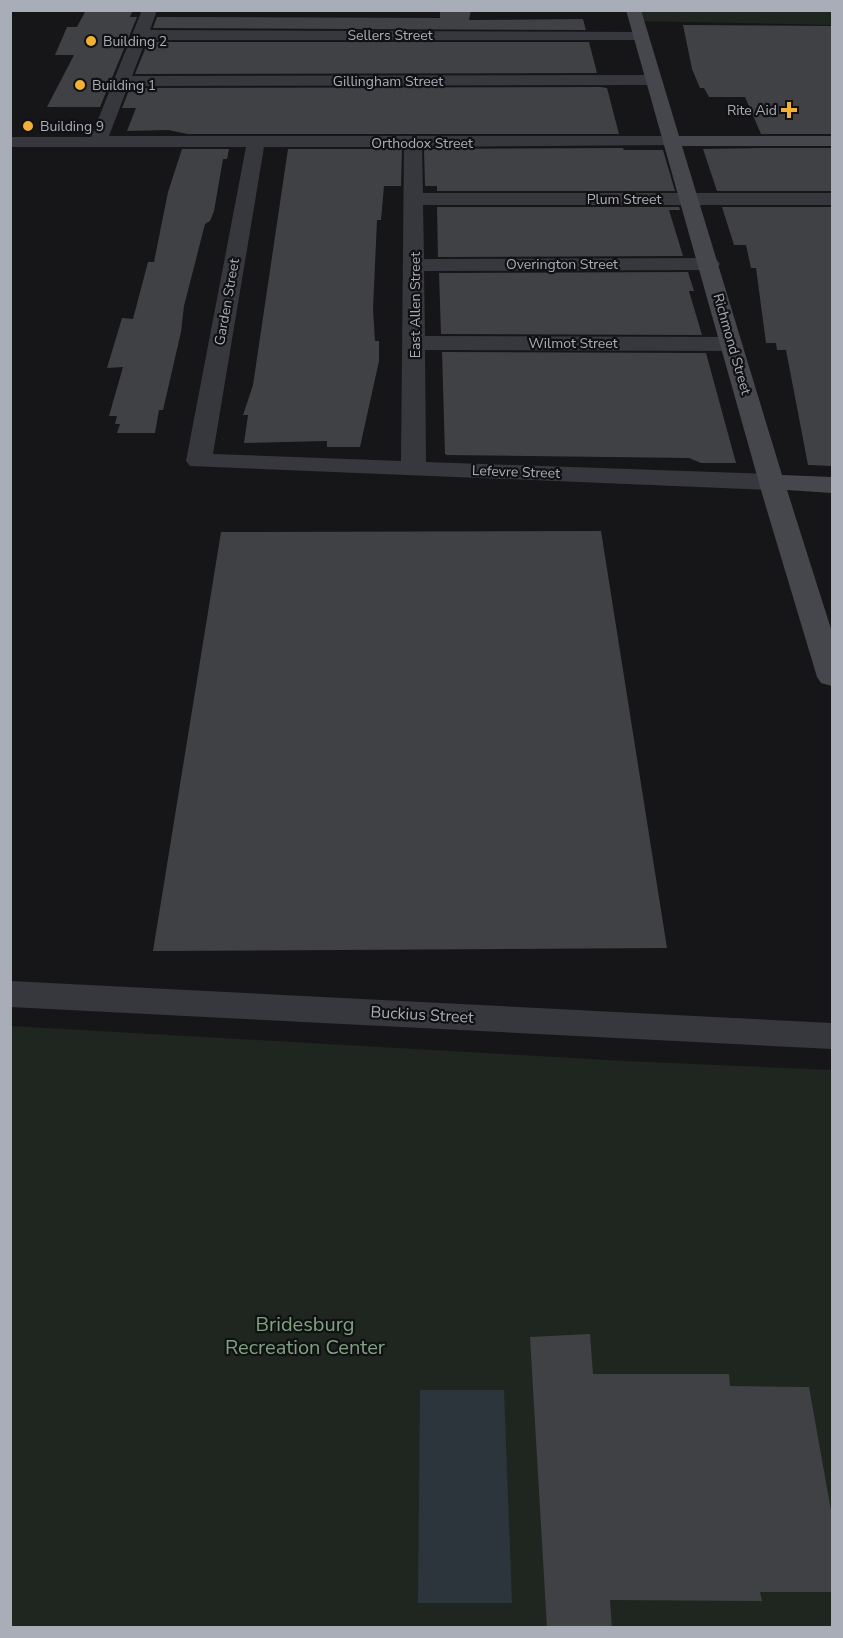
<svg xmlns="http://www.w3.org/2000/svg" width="843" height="1638" viewBox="0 0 843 1638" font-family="'Nunito Sans',sans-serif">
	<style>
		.green { fill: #1e261f }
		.water { fill: #2c353c }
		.building { fill: #404145 }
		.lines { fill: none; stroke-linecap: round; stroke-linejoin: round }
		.street { fill: #37383d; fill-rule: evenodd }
		.secondary { fill: #45474d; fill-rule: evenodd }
		.poi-dot { fill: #f2b134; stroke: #111113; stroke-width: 2 }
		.labels { text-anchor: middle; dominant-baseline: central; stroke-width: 4.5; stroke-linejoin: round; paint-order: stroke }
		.far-street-label { font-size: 14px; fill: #a8adb8; stroke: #111113 }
		.far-poi-label { font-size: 14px; fill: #a8adb8; stroke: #111113; text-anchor: start }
		.street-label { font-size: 16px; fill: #a8adb8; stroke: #111113 }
		.near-park-label { font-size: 20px; fill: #7fa381; stroke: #111113 }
	</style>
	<rect width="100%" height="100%" fill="#161618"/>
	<path class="green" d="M633,11H832V25L636,21Z
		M11,1026L625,1061L832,1070V1627H11Z"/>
	<path class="water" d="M420,1390H504L512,1603H418Z"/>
	<path class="building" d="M86,10H133L130,17H137L100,107H47L74,55H55L67,27H77Z
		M440,10H471L469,20L583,19L586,30L153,28L157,17L440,18Z
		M683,25L832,26V134H761L745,97H709L704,88H700L692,69Z
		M148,42H589L597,73L135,74Z
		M600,87L607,88L619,134H188L168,130L127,131L136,108H122L130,88Z
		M623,148L624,150H663L675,191H437V186H425L424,149Z
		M768,148H832V191H717L703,149Z
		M182,149H229L227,159H223L214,211L210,221L205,224L184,306L181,332L163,410H159L155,433H117L120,424H115L117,416H109L123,367L107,368L122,318L133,319L148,262H154L168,192Z
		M288,149H402L401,186H384L381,220H377L373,309L375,341H379V361L360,447H327V441L244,443L248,415H243L253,385Z
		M437,207H679L680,210H669L683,256L438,257Z
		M832,207V466L808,465L786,350H777L776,343H766L756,268H751L746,245H734L722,207Z
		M688,272L694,291H689L702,335L441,334L439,273Z
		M442,352L706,353L736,463H701L689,458L447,455L445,454Z
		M601,531L667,948L153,951L221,532Z
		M590,1334L593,1374H729L730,1386L809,1387L832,1516V1592H760L762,1601L610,1600L612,1628H547L530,1337Z"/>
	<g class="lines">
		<path class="street" d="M142,10H157L150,30L644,32L647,35L639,40H146L132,76L654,75L662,80L654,85L128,86L109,136H670L676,137L679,141L676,145L422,147L423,193H832V205H423L424,259L710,258L717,260L720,264L717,268L710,270L424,271L425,336L731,337L739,339L742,344L739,349L731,351L425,350L426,462L772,474L781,477L785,482L781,487L772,490L190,466L186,461L246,147H10V137H91ZM264,147H404L401,461L213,454Z
			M10,981L832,1023V1049L10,1007Z"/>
		<path class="secondary" d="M626,10H641L679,136H832V146H682L782,475L832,477V493L787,490L832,632V686L821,683L817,677L763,497Z"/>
	</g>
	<g class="poi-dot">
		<circle cx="91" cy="41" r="6"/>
		<circle cx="80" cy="85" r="6"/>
		<path d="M786 101h6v6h6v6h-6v6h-6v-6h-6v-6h6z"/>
		<circle cx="28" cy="126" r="6"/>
	</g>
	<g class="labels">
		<g class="far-street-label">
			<text x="390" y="35">Sellers Street</text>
			<text x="388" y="81">Gillingham Street</text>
			<text x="422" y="143">Orthodox Street</text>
			<text x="624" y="199">Plum Street</text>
			<text x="562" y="264">Overington Street</text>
			<text transform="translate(227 302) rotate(-80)">Garden Street</text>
			<text transform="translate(415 305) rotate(-90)">East Allen Street</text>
			<text x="573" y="343">Wilmot Street</text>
			<text transform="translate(732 344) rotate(74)">Richmond Street</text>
			<text transform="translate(516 472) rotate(2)">Lefevre Street</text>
		</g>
		<g class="far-poi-label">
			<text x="103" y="41">Building 2</text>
			<text x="92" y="85">Building 1</text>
			<text x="777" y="110" text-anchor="end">Rite Aid</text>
			<text x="40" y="126">Building 9</text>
		</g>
		<g class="street-label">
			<text transform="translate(422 1015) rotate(3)">Buckius Street</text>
		</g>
		<g class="near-park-label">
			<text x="305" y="1324">Bridesburg<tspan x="305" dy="23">Recreation Center</tspan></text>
		</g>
	</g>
	<rect width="843" height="1638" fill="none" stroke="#a8adb8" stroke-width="24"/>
</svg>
